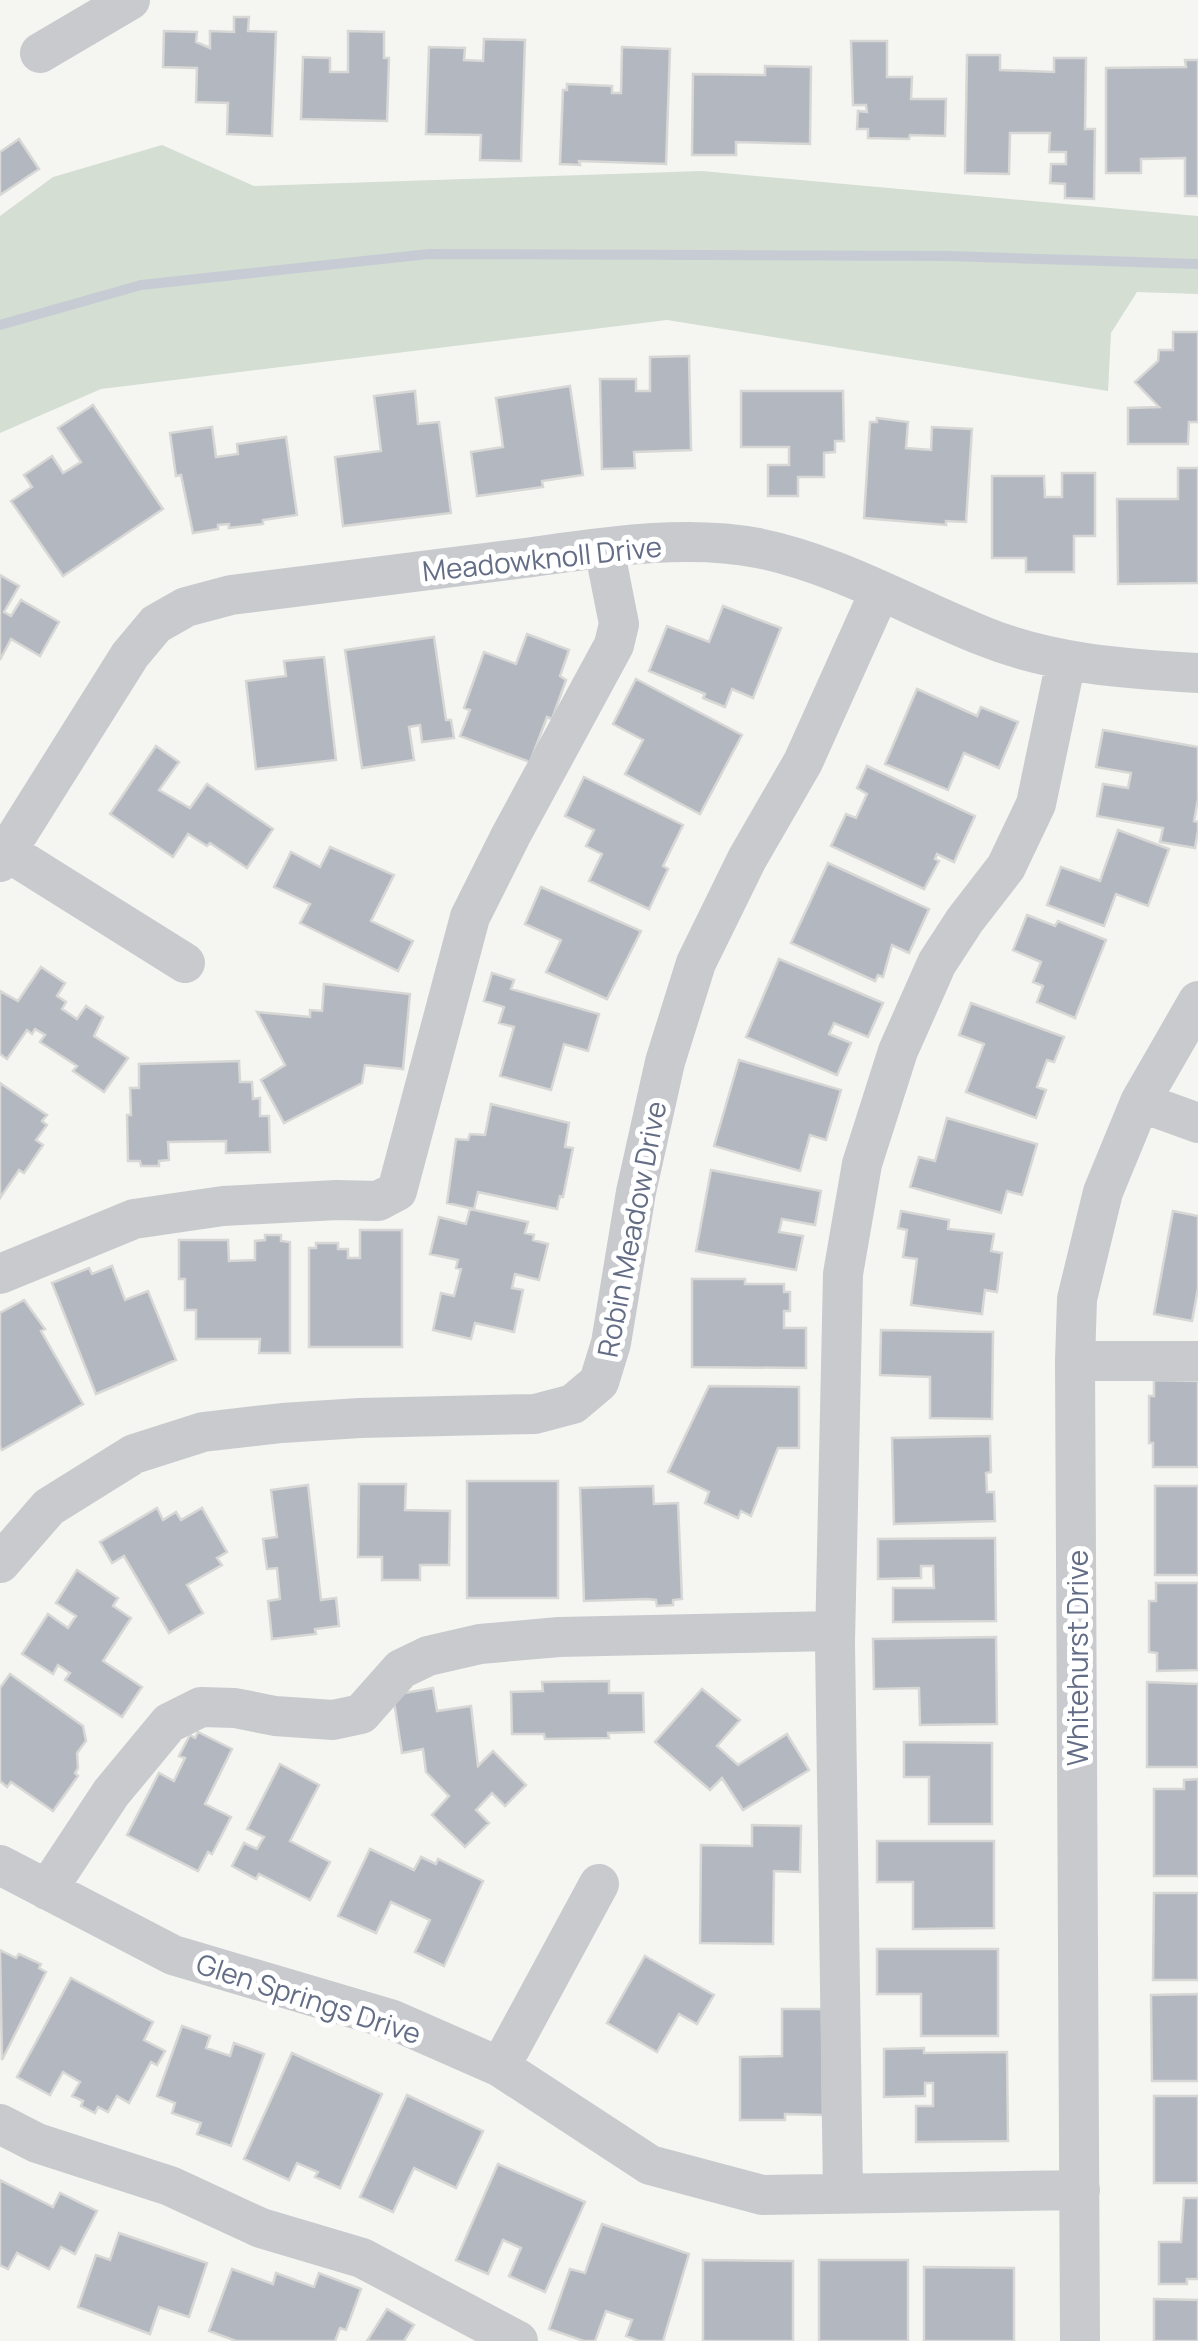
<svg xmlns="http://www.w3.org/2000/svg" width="1198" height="2341" viewBox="0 0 1198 2341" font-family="Manrope,sans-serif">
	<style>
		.green { fill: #d4ded3 }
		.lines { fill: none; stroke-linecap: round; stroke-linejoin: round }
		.stream { stroke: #c7ccd4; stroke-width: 10 }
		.building { fill: #b3b7bf; stroke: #d7d7d5; stroke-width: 2.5 }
		.minor { stroke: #c8cace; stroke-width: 40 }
		.labels { text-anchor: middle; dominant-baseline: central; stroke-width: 10; stroke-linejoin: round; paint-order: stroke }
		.street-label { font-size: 28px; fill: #636d85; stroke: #fff }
	</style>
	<rect width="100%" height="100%" fill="#f5f6f2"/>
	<path class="green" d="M162,145L254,186L702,171L1198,216V294L1137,292L1111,333L1108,391L667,320L101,389L0,433V216L53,177Z"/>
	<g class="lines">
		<path class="stream" d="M0,325L141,285L429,254L950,256L1198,264"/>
	</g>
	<path class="building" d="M234,17H249L248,31L276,32L272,136L227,134L228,103L196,102L197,68L163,67L164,31L197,32L196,42L210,48V31L234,32Z
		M348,31L384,32V58H389L387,121L301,119L303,57L330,58V72H348Z
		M484,39L525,40L521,161L480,160L481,135L426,134L429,47L465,48L464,60L483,61Z
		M851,41H887V77H912L911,99H946L945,136L910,135L909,139L868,138V129H857L858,111L867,112L866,105H853Z
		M622,47L670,49L666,164L579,161L580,165L560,164L563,90H567V84L612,86V93H621Z
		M967,55H1000V70L1054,72V58H1086L1085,129H1095L1094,199L1065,198V184L1050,183L1051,164H1066V152H1049L1050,133H1010L1009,174L965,173Z
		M1185,60H1198V196H1185V158L1141,159V173H1106V68L1186,67Z
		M765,66L811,67L810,144L736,142V155H692L693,74L765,75Z
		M19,139L39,169L0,195V152Z
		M1173,332H1198V422H1189L1188,444H1128V408L1159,407L1135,382L1158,361L1159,350H1173Z
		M689,356L691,450L634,452L635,468L602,469L600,379H636V391H650V357Z
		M570,386L583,475L542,481L543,487L477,496L471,452L503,447L496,398Z
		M415,391L418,424L439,422L451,513L343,526L335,457L381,451L374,396Z
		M741,391H843L844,441H835V452L824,453V477H798V496H768V465H789V447H741Z
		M93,405L163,509L63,576L11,501L32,487L24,475L52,456L63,473L81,462L58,428Z
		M877,418L908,422L906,448L931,450L932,427L972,429L966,522L946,521V525L864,518L870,422H877Z
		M212,427L216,457L238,454L237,444L286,437L297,515L263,520V524L229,528V524L218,525V529L193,533L181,475L176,476L170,433Z
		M1178,468H1198V583L1118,584L1117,499H1178Z
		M1062,473H1095V536H1074V572H1026V558H992V476H1044L1045,497H1062Z
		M0,575L19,586L4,612L11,616L21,600L59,622L40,656L11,639L0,660Z
		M723,606L781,628L753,698L732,689L725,707L703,698L705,694L649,671L667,626L709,642Z
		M527,634L569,650L560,676L566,680L552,719L547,717L530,762L460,736L470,710L464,708L484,652L516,664Z
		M434,637L446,720H451L454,738L422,742L420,725L409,727L414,760L362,768L345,650Z
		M324,657L336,760L256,769L246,681L286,676L284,661Z
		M636,679L742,735L700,814L625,774L643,740L613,724Z
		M917,689L977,716L981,707L1018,722L999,768L964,753L948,790L885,764Z
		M1103,730L1198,747V799L1194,821L1198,822V830L1195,848L1160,842L1163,828L1097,816L1103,784L1128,788L1131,773L1096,767Z
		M156,746L179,762L159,790L190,808L207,784L273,829L247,868L210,843L207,846L188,834L173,857L110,814Z
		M867,766L975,816L954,862L937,854L935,859L939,861L924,889L831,846L846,814L856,818L867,794L857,788Z
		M584,777L683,825L663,866L668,869L649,909L589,881L602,854L586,846L594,830L565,816Z
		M1118,830L1169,849L1148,906L1116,894L1104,926L1047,905L1061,867L1100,881Z
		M330,847L394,875L371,921L413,941L398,971L300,923L310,904L274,887L291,852L320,867Z
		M828,863L929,909L909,953L892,945L883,977L878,975L875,981L791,943Z
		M541,887L641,931L607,999L546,972L561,940L525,924Z
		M1027,915L1055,926L1058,921L1106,940L1075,1018L1037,1002L1043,986L1033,982L1041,962L1013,950Z
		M779,959L883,1003L868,1037L834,1023L829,1034L851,1043L837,1075L746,1037Z
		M41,967L65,983L57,996L66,1002L62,1009L77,1019L86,1006L103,1017L94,1036L128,1058L104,1092L73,1071L77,1066L40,1042L45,1035L35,1029L32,1034L27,1030L7,1059L0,1054V991L18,1001Z
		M492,973L514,980L511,989L599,1014L588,1051L564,1044L551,1090L500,1076L514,1027L499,1023L504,1007L484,1001Z
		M324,984L410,994L403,1069L365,1065L362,1083L284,1123L261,1080L285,1065L257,1012L310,1017V1010L322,1011Z
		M971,1003L1064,1037L1054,1062L1047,1060L1037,1087L1046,1090L1036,1118L966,1092L984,1044L959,1035Z
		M739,1060L841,1090L826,1140L810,1135L800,1171L714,1146Z
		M239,1061L240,1082H252L253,1099L260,1098V1116H269L270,1152L226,1153V1141L168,1142L169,1160L159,1161V1166H141L140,1161H128L127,1115H131L130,1088H139V1064Z
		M0,1083L47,1115L42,1121L47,1125L36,1140L43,1145L24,1173L19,1170L0,1198Z
		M491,1104L569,1123L565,1147L573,1148L563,1197L560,1196L557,1209L478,1192L474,1209L447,1203L456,1139L468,1140L470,1134L485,1135Z
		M947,1118L1037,1144L1022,1195L1007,1191L1001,1213L910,1187L919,1157L935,1161Z
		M711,1170L821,1191L815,1225L782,1219L779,1232L803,1236L796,1270L696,1251Z
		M470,1209L528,1222L525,1233L534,1235L533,1240L548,1244L539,1280L515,1274L512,1288L523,1290L514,1332L475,1323L471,1339L433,1330L441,1293L454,1296L461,1269L456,1268L458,1260L430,1254L439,1217L466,1224Z
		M901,1211L949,1220L948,1229L994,1234L991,1251L1002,1253L997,1292L985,1290L982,1314L911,1305L917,1259L903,1257L907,1230L898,1228Z
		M1173,1211L1198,1216V1288L1192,1321L1154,1314Z
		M360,1230H402V1347H309V1248H316V1243H338V1249H348V1258H360Z
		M265,1235H281V1241L290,1242V1353H259L260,1339H196V1310H185V1279H179V1240H228L229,1261L255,1260V1241L265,1240Z
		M112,1266L125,1300L148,1291L176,1360L96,1394L52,1283L89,1268L92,1274Z
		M692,1279H745V1284H784V1292H790V1311H784V1328H806V1368L692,1367Z
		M24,1300L45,1329L41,1331L83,1404L2,1450L0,1446V1313Z
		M881,1330L993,1332L992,1419L930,1418V1377L880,1375Z
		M1154,1380L1198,1381V1467H1153V1443H1149V1396H1154Z
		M709,1386L799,1387V1448H778L751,1516L741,1511L738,1518L705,1503L709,1492L668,1472Z
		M990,1436L991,1472L986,1473L987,1492H994L995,1521L894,1524L892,1438Z
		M467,1481H558V1598H467Z
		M359,1484H406L405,1510L450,1511L449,1565H420V1580H382V1557H358Z
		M308,1485L321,1600L336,1598L339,1626L315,1629L316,1634L272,1639L268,1601L280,1599L277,1568L267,1569L263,1539L277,1537L271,1490Z
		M653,1486L654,1504L678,1503L682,1599L673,1600V1605L657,1606L656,1600L647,1599L584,1601L580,1488Z
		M1155,1486H1198V1575H1155Z
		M157,1508L163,1520L176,1512L181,1520L202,1508L227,1552L217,1558L222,1565L187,1585L203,1613L169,1633L124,1556L112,1563L100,1542Z
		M995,1538L996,1621L893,1622V1588H934L933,1566H921V1578L878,1579V1539Z
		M77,1570L118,1598L113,1606L131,1618L103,1661L142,1687L122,1717L65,1680L70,1673L58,1665L53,1674L22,1654L48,1614L68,1628L76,1616L56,1603Z
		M1156,1583H1198V1670L1157,1671V1653L1149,1652V1601H1156Z
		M996,1637L997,1724L920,1725L919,1688L874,1689L873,1639Z
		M10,1674L83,1726L86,1741L77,1753L78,1768L75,1773L78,1776L53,1811L11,1782L7,1787L0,1781V1688Z
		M609,1681V1693H643L644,1732L608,1733L609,1738L545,1739L544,1734H512L511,1692L543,1691L542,1682Z
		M1147,1682L1198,1684V1767H1147Z
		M433,1688L437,1711L471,1706L478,1766L493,1751L526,1785L505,1806L492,1793L476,1810L489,1823L465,1847L432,1815L449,1796L426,1772L423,1749L402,1753L393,1695Z
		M702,1689L740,1720L717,1746L738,1765L787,1734L809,1770L743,1810L722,1778L710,1790L655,1742Z
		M198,1732L232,1749L205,1804L231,1817L212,1854L208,1852L198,1871L127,1835L159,1773L174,1781L185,1758L179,1756L190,1735L195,1738Z
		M904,1742L992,1743V1824H929V1777H904Z
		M280,1764L319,1785L290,1841L330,1862L310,1900L259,1874L256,1879L232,1866L244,1843L257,1849L264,1837L247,1829Z
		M1198,1779V1876H1154V1789H1184V1780Z
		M752,1825L801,1826L800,1872L774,1871L773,1944L700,1943L701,1845L752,1846Z
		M877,1841H994V1928L913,1929V1882H877Z
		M370,1849L414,1870L421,1857L436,1864L438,1859L483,1881L444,1966L415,1952L430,1920L391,1902L376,1933L338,1916Z
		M1154,1893H1198V1980H1153Z
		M877,1949H998V2036H921V1994H877Z
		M0,1950L16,1958L19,1954L41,1964L39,1968L46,1972L2,2060Z
		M645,1956L714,1995L697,2024L679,2014L657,2052L607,2023Z
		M71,1978L153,2022L144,2040L165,2051L157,2065L151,2062L129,2103L117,2096L108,2112L98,2107L95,2113L81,2106L83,2101L72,2096L80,2082L63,2072L50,2095L17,2077Z
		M1198,1994V2081H1152L1151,1995Z
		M782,2009H822L823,2115L785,2114V2120H740V2057L782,2056Z
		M182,2026L210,2036L206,2048L230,2056L234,2043L264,2054L231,2146L197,2134L201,2123L172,2113L175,2103L157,2096Z
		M924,2048V2053L1007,2052L1008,2141L916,2142V2106H933V2083H925V2096L884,2097V2049Z
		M292,2053L382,2094L340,2188L315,2177L318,2172L297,2163L289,2180L244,2159Z
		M407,2095L483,2131L456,2188L414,2168L393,2212L360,2197Z
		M1154,2096H1198V2183H1154Z
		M498,2164L585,2202L545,2292L509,2276L521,2248L503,2240L488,2274L456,2260Z
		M0,2180L53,2207L60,2193L97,2211L75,2254L61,2247L49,2269L17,2253L8,2269L0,2265Z
		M1184,2198H1198V2279H1187V2284H1159V2242H1181Z
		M602,2224L689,2254L663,2341H639L626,2336L632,2320L606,2311L595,2341H584L549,2329L570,2269L585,2273Z
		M119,2233L207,2263L189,2317L159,2307L150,2334L78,2307L96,2255L110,2260Z
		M703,2260L793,2261V2341H703Z
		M819,2260H908V2341H819Z
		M924,2267L1014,2268V2341H924Z
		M232,2269L273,2284L276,2273L314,2287L319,2273L361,2289L346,2330L340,2328L335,2341H236L209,2331Z
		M1154,2299L1198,2300V2341H1154Z
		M387,2309L414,2325L404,2341H367Z"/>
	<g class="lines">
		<path class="minor" d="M40,53L130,0
			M6,851L185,963
			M0,862L130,655L156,624L186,607L231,595C326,583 421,571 517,559C593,549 681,533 758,548C837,564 908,606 983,636C1051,664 1126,669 1198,673
			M1140,1102L1198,1123
			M0,1274L134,1219L223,1206L337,1200L378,1201L397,1191L470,917L511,835L614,645L619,624L604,548
			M1075,1361H1198
			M0,1563L49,1507L134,1454L203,1432L282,1423L360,1418L535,1414L573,1404L599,1382L611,1343L636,1192L665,1062L696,963L747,859L803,762L880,591
			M0,1865L173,1955L393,2020L500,2067L650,2165L762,2195L1080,2190
			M47,1890L111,1793L169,1723L201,1707L235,1708L275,1716L333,1720L361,1714L401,1669L428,1656L480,1644L559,1637L835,1631
			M500,2067L599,1884
			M0,2124L37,2143L170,2186L261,2228L362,2258L518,2341
			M843,2194L835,1642L843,1274L862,1164L898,1051L937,963L965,920L1006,867L1036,804L1066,661
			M1080,2341L1075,1361L1077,1299L1103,1192L1140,1102L1198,1001"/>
	</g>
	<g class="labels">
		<g class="street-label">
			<text transform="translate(542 558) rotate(-6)">Meadowknoll Drive</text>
			<text transform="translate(631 1229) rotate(-79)">Robin Meadow Drive</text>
			<text transform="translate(1077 1658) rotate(-90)">Whitehurst Drive</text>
			<text transform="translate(309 1998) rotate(18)">Glen Springs Drive</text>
		</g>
	</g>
</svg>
